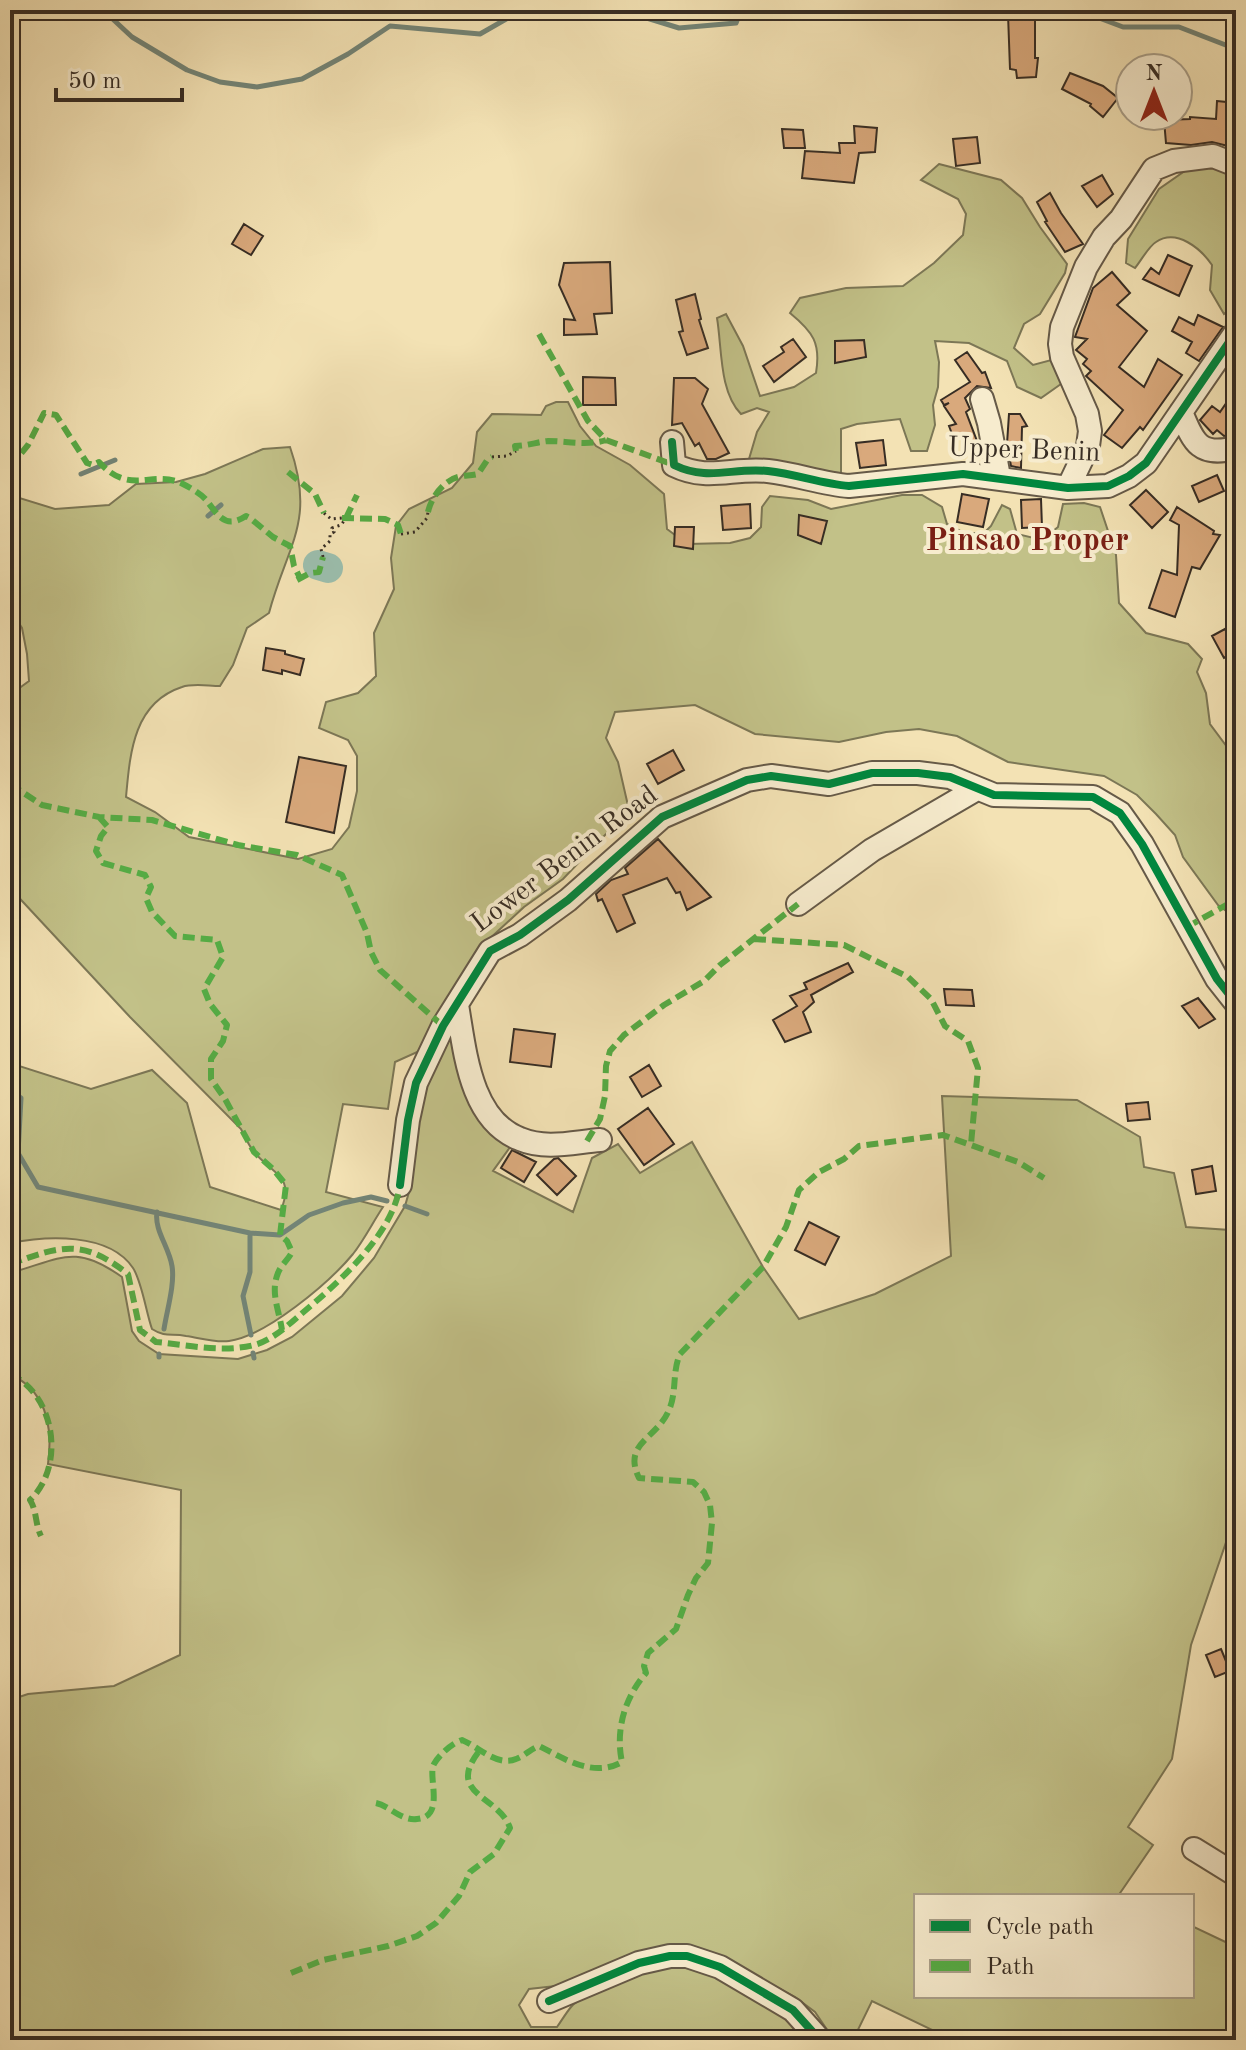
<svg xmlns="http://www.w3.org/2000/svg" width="1246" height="2050" viewBox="0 0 1246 2050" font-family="'Old Standard TT',serif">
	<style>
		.green { fill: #c2c188; stroke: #7c7756; stroke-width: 2 }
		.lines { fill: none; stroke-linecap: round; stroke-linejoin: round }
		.stream { stroke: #738476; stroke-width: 5 }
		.river { stroke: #9bbead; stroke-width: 30 }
		.building { fill: #d9a97c; stroke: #372d24; stroke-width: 2 }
		.minor-casing { stroke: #665a48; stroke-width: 26 }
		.path { stroke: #372d24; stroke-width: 3; stroke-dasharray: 2 4; stroke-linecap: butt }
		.minor { stroke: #f7ecce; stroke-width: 22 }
		.quiet { stroke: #55ab44; stroke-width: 6; stroke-dasharray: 12 6; stroke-linecap: butt }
		.cycleway-casing { stroke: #f7ecce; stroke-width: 13 }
		.cycleway { stroke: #00873e; stroke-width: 8 }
		.labels { text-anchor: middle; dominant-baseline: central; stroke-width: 8; stroke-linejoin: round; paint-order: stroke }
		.street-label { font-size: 28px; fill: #372d24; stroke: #f7ecce }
		.quarter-label { font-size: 32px; font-weight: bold; fill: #7a1f14; stroke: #f7ecce }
	</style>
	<rect width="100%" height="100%" fill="#f3e2b4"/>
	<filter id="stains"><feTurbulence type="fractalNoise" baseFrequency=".0025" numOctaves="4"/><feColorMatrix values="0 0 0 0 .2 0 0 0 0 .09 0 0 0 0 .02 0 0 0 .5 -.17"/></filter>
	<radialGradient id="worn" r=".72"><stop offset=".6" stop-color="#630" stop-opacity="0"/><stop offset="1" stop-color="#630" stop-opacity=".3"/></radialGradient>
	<path class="green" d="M939,164L1001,180L1022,198L1040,227L1067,264L1065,273L1040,314L1024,324L1014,348L1033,365L1055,359L1064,368L1061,384L1041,398L1017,387L1007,361L969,343L935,341L939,362L938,387L933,405L935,425L927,451H911L900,419L857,424L841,429V478L757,467L749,459L757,432L769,412L757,408L741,414C719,392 722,347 717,318L726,314L743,346L760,396L794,387L816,373C821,343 813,332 790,313L800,298L846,288L903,286L934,263L963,235L966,214L958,199L921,180Z
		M1209,165L1227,173L1232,196L1228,216V239L1236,252V305L1224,314L1210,290L1212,265C1201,249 1177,228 1156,242C1148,247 1141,261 1135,268L1126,263L1128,239L1159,189L1192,166Z
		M556,402H568L580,426L596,446L630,465L664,494L667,529L687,544L730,543L750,538L761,527L762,507L770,496L808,500L831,509L902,495H922L942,507L947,524L964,533H984L991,526L1002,505L1010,509L1017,534L1042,540L1058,527L1063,504L1084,503L1100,507L1116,555L1119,603L1146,633L1188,644L1202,659L1197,672L1206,693L1210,724L1236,759V918L1218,905L1183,857L1175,835L1156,814L1137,795L1104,776L1008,762L957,736L919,729L886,732L839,742L755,734L695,705L615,712L606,738L618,762L629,810L563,879L524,907L484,944L424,1049L395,1062L388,1109L343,1104L326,1192L383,1207C373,1222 364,1240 353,1254C329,1283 266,1336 229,1341C215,1343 200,1338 186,1336C171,1333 166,1338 152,1329C146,1312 142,1282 133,1268C109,1232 46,1236 10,1243V1063L91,1089L152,1070L187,1103L210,1187L281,1210C295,1175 273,1175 254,1152C249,1146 245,1137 241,1129L130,1017L10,888V691L14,692L29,681L27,654L22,628L10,610V495L55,509L109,505L136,484L176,482L205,474L263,449L290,447C316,522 287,545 269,613L247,628L233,665L220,686C208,686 193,683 182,687C133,703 130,754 126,797L155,812L189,837L298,859L332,849L349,827L357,791V756L348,740L319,728L326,702L358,693L376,676L374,633L394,589L391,558L396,526L409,509L452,488L473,463L477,432L492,414L541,415L546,406Z
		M454,1028L513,1143L493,1171L573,1212L592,1158L618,1144L640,1173L692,1142L763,1267L799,1319L875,1294L951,1256L942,1096L1077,1100L1140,1137L1144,1167L1174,1173L1186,1227L1230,1230L1236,1240V1513L1191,1645L1172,1759L1128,1827L1153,1845L1118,1896H916V1996H1192V1926L1236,1947V2040H953L872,2001L853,2040H834L815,2012L795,1997L713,1953L677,1947L565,1985L529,1989L519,2005L531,2027H557C562,2020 566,2013 571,2007C584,1991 670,1961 691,1966C731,1975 780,2012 809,2040H10V1700L28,1694L114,1686L180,1655L181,1490L48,1464C53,1427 47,1391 10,1374V1273C61,1259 74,1243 122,1277L132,1331L139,1341L159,1354L238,1359L267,1350L292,1337L342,1296L374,1258L405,1206L411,1185L419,1094Z"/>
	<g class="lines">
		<path class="stream" d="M103,10L132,37L187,70L220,82L257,87L302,79L348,54L390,26L480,34L522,10
			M633,10L637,15L679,28L736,23L741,10
			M918,10H931
			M1078,10L1123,27H1179L1236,49
			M81,474L115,460
			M208,516L221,505
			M10,1090L21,1098L18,1153L38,1187L250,1233L280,1235L309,1215L343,1203L371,1197L387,1201
			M405,1206L427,1214
			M157,1212C154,1230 169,1247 172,1266C175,1284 167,1310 164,1329
			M250,1233V1272L243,1296L251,1335
			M253,1353L254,1358
			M159,1357V1354"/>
		<path class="river" d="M318,565L328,568"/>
	</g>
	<path class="building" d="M1008,14L1035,15V58H1038L1036,77L1017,78L1016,70L1010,69Z
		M1070,73L1103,86L1118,98L1103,117L1090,106L1091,104L1062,89Z
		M1217,101L1236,103V148L1212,142L1191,145L1166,143L1164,120L1190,119V117L1216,119Z
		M854,126L877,128L875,152L859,153L854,183L802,178L805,151L840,153L839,143H855Z
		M782,129L803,130L805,148H784Z
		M977,137L980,163L956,166L953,139Z
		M1102,175L1113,194L1097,207L1082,186Z
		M1050,193L1061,213L1083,244L1065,252L1045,222L1047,221L1037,202Z
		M244,224L263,236L251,255L232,244Z
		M1168,255L1192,266L1179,296L1143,279L1151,268L1159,274Z
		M610,262L612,313L594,314L597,334L564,335V319L575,320L559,285L564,263Z
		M1112,272L1130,293L1117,305L1147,331L1119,367L1144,387L1158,359L1182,375L1143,430L1140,427L1122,448L1104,435L1123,410L1086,376L1091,371L1083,364L1087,359L1076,350L1087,339L1075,337L1093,288Z
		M695,294L701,319L699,320L708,348L687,355L679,332L683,331L676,300Z
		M1198,315L1223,327L1199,361L1186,353L1192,342L1172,331L1179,317L1194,325Z
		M793,339L806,357L774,382L763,366L784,352L781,347Z
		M864,340L866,357L835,363V341Z
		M967,352L982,373L985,372L991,388L977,386L965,398L970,409L966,412L980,449V452L976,454L964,436L954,439L949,426L956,424L944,406L949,403L944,405L941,400L970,382L955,360Z
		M583,377L615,378L616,405H583Z
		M674,378H695L708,389L702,404L729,453L716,459H707L699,443L695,446L682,423L672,425Z
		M1236,389V434L1224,436L1217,430L1213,434L1200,420L1212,406L1220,412Z
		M1009,414H1020L1027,426L1022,427L1021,468L1011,466L1007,444Z
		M883,440L886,465L860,468L856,443Z
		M1217,475L1224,491L1199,502L1192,486Z
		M1146,490L1168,512L1152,528L1130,505Z
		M962,494L989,499L983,527L957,522Z
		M1041,499L1042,527L1022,528L1021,500Z
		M750,504L751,528L723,530L721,506Z
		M1177,507L1214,531L1213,534L1220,535L1200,569L1192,567L1175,617L1149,608L1162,570L1177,575L1179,525L1170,520Z
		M799,515L827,521L821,544L798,535Z
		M675,527H694L693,549L674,546Z
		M1225,629L1236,652L1224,658L1212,636Z
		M266,648L285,651V654L304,659L300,675L282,670V674L263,670Z
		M673,750L684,770L658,784L647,764Z
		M299,757L346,766L334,833L286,822Z
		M658,839L711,897L687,910L680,892L676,893L667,878L623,895L635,923L617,932L602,899L598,901L596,894L611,880L628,874L625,868Z
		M848,963L853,972L811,995L814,1002L803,1012L811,1032L785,1042L773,1020L797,1006L790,996L807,989L804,983Z
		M944,989L972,990L974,1006L946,1005Z
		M1198,998L1215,1019L1199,1028L1182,1006Z
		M514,1029L555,1034L551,1067L510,1062Z
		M649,1065L661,1086L642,1097L630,1077Z
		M1148,1102L1150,1119L1128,1121L1126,1104Z
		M648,1108L674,1144L644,1165L618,1129Z
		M512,1150L536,1162L524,1182L501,1168Z
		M558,1158L576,1176L557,1195L537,1175L554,1159Z
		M1212,1166L1216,1191L1196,1194L1192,1170Z
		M809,1222L839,1237L825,1265L795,1250Z
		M1221,1649L1230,1671L1215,1677L1206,1655Z"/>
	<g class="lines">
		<g class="minor-casing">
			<path id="minor" d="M982,399L989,423L999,477
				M1181,412C1194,443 1199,457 1236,448
				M672,442L674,465C709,482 732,467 768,471C796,474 822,484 849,486L963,474L1068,488L1108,486L1129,476L1146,463L1236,332
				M1068,488L1088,446L1090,431L1087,414L1062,357L1060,344L1062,327L1086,267L1104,237L1121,219L1154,169L1174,161L1213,156L1236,165
				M798,904L872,850L975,790
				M457,1005C465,1051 470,1120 520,1139C546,1150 574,1142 600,1140
				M400,1185L408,1120L416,1083L443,1026L490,951L520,935L568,900L662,817L747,780L771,776L829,784L872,773H918L950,777L994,795L1093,797L1120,813L1142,844L1217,979L1236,1003
				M1194,1849L1236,1875
				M549,2001L639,1963L670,1956H687L720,1967L793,2010L820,2040"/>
		</g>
		<path class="path" d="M492,457L507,456L516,451
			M324,513L331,519L342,518
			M401,534L415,532L427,518L428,512
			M323,557L321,549L330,541V534L334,532L332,528L341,525L346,518"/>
		<use href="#minor" class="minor"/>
		<path class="quiet" d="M539,334L588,421L606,440L674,465
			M516,451L515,446C527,446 537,442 548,441C566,441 588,446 606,440
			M10,467L28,445L44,413L56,415L87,463L93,465L99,462C130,496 151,470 181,483C189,487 202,494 207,501C219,517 226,529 246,516L250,518L273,537L290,546L294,566L300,578
			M288,472L315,494L324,513
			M428,512C431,498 443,481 458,477C465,475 470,476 478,474L488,459L492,457
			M342,518L385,519L398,525L401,534
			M346,518L357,495
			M297,580L310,573L319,572L323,557
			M10,784L42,805L99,817L152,820L238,845L297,855L342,875L367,933L371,952L380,970L443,1026
			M99,817L108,827L101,836L96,851L103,863L145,875L151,887L146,898L152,912L175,936L217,940L223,957L204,989L210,1004L227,1025L223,1041L211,1059V1079L225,1099L254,1152L273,1169L286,1185L280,1235L287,1241L292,1252C288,1260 281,1265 278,1273C270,1292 279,1310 282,1330
			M1187,927L1228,904L1236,905
			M754,939L844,945L908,977L931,999L945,1026L968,1041L978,1068L971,1144
			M587,1141L600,1119L605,1096L606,1066L610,1051L624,1035L664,1005L704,981L720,965L798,904
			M10,1264C61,1246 82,1238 128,1274L140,1330L156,1342C188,1345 223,1353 254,1345C271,1341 287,1326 300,1315C337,1284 393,1235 400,1185
			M10,1374C55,1394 66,1466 30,1500C37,1511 35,1524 41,1536
			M376,1803C390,1806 401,1821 417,1819C446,1817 427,1776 434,1764C439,1755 452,1743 462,1740C479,1747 497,1767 516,1759C525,1756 530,1749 539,1746C565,1759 593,1778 622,1762C615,1730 625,1697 646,1673L644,1666L648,1653L676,1629L688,1595L696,1578L708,1563L712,1523L710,1505L704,1492L693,1482L639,1478C622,1443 657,1439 669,1410C677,1392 672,1372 680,1354L763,1267L786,1227L799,1190L819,1172L844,1159L859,1146L943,1135L1018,1162L1044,1178
			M291,1973L323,1960L388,1946L417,1936L436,1923L459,1896L470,1872L494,1854L510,1828C499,1795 444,1795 480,1750"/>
		<g class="cycleway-casing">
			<path id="cycleway" d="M672,442L674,465C709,482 732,467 768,471C796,474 822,484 849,486L963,474L1068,488L1108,486L1129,476L1146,463L1236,332
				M400,1185L408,1120L416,1083L443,1026L490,951L520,935L568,900L662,817L747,780L771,776L829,784L872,773H918L950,777L994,795L1093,797L1120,813L1142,844L1217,979L1236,1003
				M549,2001L639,1963L670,1956H687L720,1967L793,2010L820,2040"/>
		</g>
		<use href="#cycleway" class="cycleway"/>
	</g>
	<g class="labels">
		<g class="street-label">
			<text transform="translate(1024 451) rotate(2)">Upper Benin</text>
			<text transform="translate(565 860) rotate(-37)">Lower Benin Road</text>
		</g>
		<g class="quarter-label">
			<text x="1027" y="542">Pinsao Proper</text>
		</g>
	</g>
	<rect width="1246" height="2050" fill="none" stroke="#f3e2b4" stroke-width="40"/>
	<rect x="12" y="12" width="1222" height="2026" fill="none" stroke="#372d24" stroke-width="4"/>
	<rect x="20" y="20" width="1206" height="2010" fill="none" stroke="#372d24" stroke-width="2"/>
	<rect x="914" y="1894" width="280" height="104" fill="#f7ecce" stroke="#aaa08a" stroke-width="2"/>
	<rect x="930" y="1920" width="40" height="12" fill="#00873e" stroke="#aaa08a" stroke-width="2"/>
	<text x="986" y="1934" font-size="24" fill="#372d24">Cycle path</text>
	<rect x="930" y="1960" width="40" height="12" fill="#55ab44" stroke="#aaa08a" stroke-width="2"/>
	<text x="986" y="1974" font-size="24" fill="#372d24">Path</text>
	<g transform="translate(1154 92)"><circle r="38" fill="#f7ecce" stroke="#aaa08a" stroke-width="2"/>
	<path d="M0-6L14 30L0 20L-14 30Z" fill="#8f2418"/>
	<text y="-12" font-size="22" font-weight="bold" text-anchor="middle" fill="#372d24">N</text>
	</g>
	<path d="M56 88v12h126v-12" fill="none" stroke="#372d24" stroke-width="4"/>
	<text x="68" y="88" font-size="24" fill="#372d24" stroke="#f7ecce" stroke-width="6" paint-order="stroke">50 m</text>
	<rect width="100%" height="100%" filter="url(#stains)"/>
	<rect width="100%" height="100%" fill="url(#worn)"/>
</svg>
